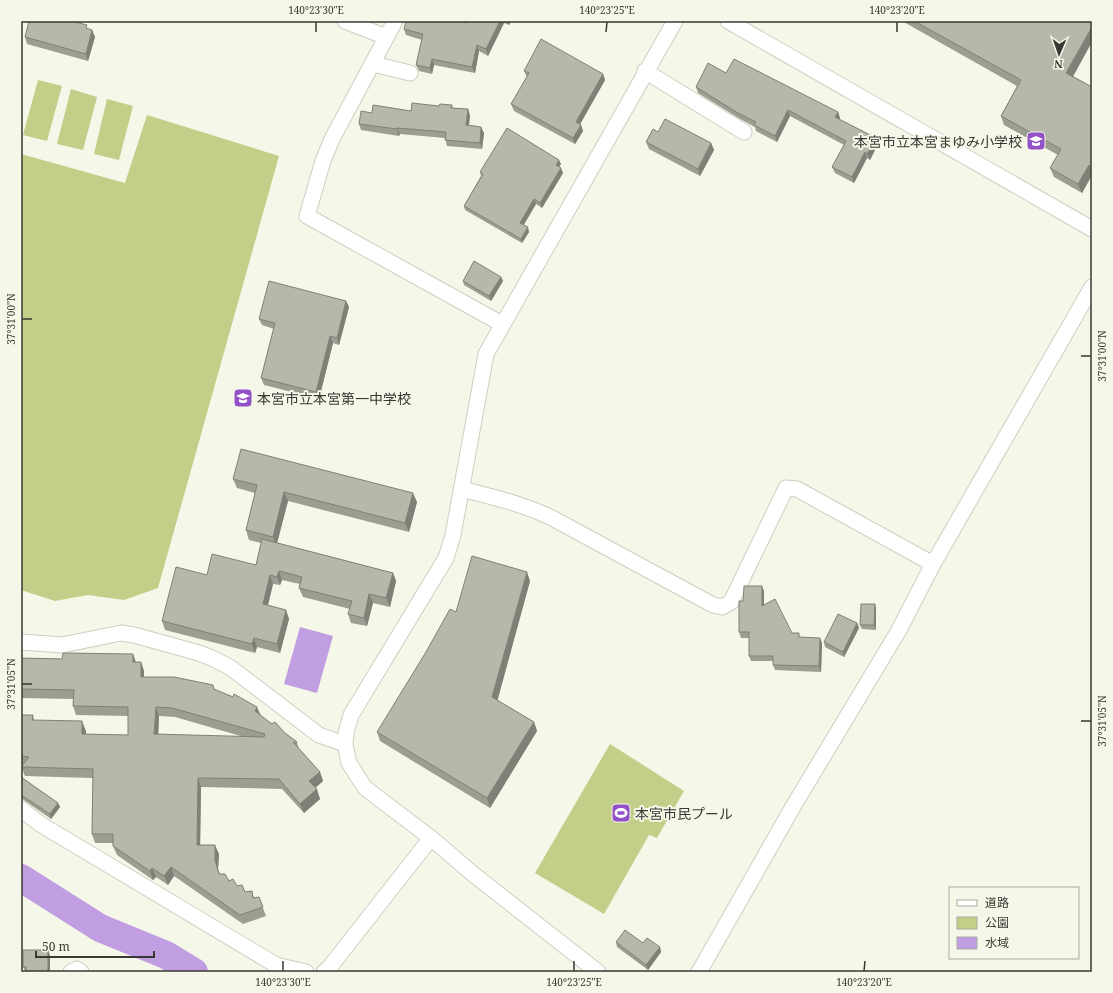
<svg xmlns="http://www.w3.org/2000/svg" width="1113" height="993" viewBox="0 0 1113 993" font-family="'Noto Serif','Noto Sans JP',serif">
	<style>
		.green { fill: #c3ce89 }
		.water { fill: #c19de2 }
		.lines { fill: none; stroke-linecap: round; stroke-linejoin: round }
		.river { stroke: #c19de2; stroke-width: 28 }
		.minor-casing { stroke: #cdcfc1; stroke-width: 17 }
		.minor { stroke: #fff; stroke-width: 15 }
		.wall { fill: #9d9e92; fill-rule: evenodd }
		.shaded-wall { fill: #7f8177 }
		.building { fill: #b6b8aa; stroke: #7f8177; fill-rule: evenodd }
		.ticks { fill: none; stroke: #383933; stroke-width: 1.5 }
		.labels { text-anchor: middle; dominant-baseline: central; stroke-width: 4; stroke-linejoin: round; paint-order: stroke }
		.poi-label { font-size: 14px; fill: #383933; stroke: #f5f7e8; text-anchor: start }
		.neatline { fill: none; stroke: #383933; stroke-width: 1.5 }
		.ticks-label { font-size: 10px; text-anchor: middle; fill: #383933 }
	</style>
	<rect width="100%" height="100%" fill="#f5f7e8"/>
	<path class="green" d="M38,80L62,86L47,141L23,135Z
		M71,89L97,97L83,150L57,144Z
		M107,99L133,106L119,160L94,154Z
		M147,115L279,156L158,588L124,600L88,595L55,601L21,590V154L125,183Z
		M610,744L684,791L657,838L649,835L604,914L535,873Z"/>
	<path class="water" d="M300,627L333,636L317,693L284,684Z"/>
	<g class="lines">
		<path class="river" d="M21,878L100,928L166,955L194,972"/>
		<g class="minor-casing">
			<path id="minor" d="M345,21L386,37
				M395,21L332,139L323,161L307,216L502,324
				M728,21L1092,229
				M373,64L410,73
				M645,71L744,132
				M461,489C493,497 523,504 552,518L713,605L722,607L731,602L786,488L797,489L933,564
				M21,642L62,645L121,633L134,635L199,653L214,659L231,668L319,735L345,744
				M21,809L40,824L276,965L306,972
				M71,972L77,969L81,972
				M324,972L329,968L431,838
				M598,972L473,874L431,838L365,788L349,763L345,744L346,733L351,715L446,558L453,535L486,354L675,21
				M699,972L794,805L899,630L933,564L1092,287"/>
		</g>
		<use href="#minor" class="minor"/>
	</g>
	<path class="wall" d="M467,21H511L509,25L504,23L488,56L479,51L475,73L434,65L432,74L419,71L416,65L422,40L406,35L404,29L466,23Z
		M902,21H1092L1073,76L1092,87V175L1082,193L1054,177L1050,168L1058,155L1004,125L1001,116L1017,86Z
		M88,29L92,30L95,37L88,61L27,44L25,37Z
		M524,71L603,74L605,80L580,124L581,125L583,131L575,144L514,111L511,104L527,77Z
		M726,73L838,112L840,118L839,119L876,138L878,144L870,160L867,158L854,183L835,173L832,167L844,145L790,116L777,142L756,131L755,127L740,119L698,93L696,87Z
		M452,105L453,108L468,109L470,116L469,125L481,127L484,133L482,149L447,146L445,138L400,134L399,136L361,130L359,124L411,111Z
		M658,132L711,143L714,150L700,176L649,149L646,142Z
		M561,164L559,167L563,173L542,208L536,204L523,225L529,232L522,243L465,210L464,206L481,176L480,172Z
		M501,277L503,281L491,301L464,285L463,281Z
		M346,301L349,307L339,345L333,343L319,399L264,385L261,378L274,329L262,325L259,319Z
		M233,479L417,502L409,532L288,501L277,543L393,573L396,581L390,607L373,603L367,626L351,623L348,614L350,609L303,597L299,588L300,584L282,580L280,585L273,584L268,605L286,610L289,619L280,653L257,647L255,653L165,630L162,621L256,565L261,543L249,540L246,530L255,493L237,488Z
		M530,581L497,700L534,722L537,731L490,808L380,741L377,732L456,612Z
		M764,591V605L792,633L801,637L822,643L821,672L775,670L773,665V661H751L749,656V638H741L739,632L743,601Z
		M875,604L876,609V630L862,629L860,625Z
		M857,623L859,628L844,657L825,647L824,642Z
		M133,654L136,662H141L144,671V677L214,689L260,715L297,742L299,750L320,772L323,781L315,788L320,799L304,813L282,789L201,787L200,845L219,854L218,869L220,874L237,886L242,885L245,892L252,891L254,898L259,897L266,916L243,924L174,876L168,885L156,877L153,880L117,855L113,846V843H95L92,834L93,778L25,776L21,767L22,766H21V715H33L34,720L86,731V734L128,735V716L76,715L73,706V699L21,698V658L62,659ZM159,716L175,717L244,737L158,734Z
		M21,777L58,803L60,807L51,819L21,798Z
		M616,942L643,943L660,947L661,952L648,970L617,947Z
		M50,955L26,971H25L23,967Z"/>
	<path class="shaded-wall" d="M500,21H503L504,23L488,56L486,49Z
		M507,21H511L509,25Z
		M1092,27V42L1070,82L1066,73Z
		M92,30L95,37L88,61L86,54Z
		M477,45L479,51L475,73L472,67Z
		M432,59L434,65L432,74L430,68Z
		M603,74L605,80L578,128L576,122Z
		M468,109L470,116L468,131L466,125Z
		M788,110L790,116L777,142L775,136Z
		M838,112L840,118L837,123L835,117Z
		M581,125L583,131L575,144L573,138Z
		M481,127L484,133L482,149L480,143Z
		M397,128L400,134L399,136L397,129Z
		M876,138L878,144L870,160L867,154Z
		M711,143L714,150L700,176L698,169Z
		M865,152L867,158L854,183L852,177Z
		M559,160L561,164L557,170L556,165Z
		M1089,165L1092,173V175L1082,193L1078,184Z
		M561,168L563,173L542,208L540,203Z
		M534,199L536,204L522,228L520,223Z
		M528,227L529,232L522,243L521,239Z
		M501,277L503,281L491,301L489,296Z
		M346,301L349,307L339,345L337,338Z
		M330,336L333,343L319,399L316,392Z
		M284,492L288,501L276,547L273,537Z
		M413,493L417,502L409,532L405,523Z
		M279,571L282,580L280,585L277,577Z
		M527,572L530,581L496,706L492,697Z
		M393,573L396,581L390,607L386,598Z
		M270,575L273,584L266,613L263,604Z
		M762,586L764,591V611L762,606Z
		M369,594L373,603L367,626L364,618Z
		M875,604L876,609V630L874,625Z
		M286,610L289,619L280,653L277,644Z
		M857,623L859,628L844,657L843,652Z
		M254,638L257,647L255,653L252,644Z
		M820,638L822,643L821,672L819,666Z
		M133,654L136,664L133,662Z
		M141,662L144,671V686L141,677Z
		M156,707L159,716L158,743L154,734Z
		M257,707L261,716L255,711Z
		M82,721L86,731L85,743L82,734Z
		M534,722L537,731L490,808L487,798Z
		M320,772L323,781L313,790L309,781Z
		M198,778L201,787L200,854L197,845Z
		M317,789L320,799L304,813L300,804Z
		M58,803L60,807L51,819L50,814Z
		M215,845L219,854L218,869L222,883L219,874L215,860Z
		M171,867L174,876L168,885L164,876Z
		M152,868L156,877L153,880L150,871Z
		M660,947L661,952L648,970L646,965Z
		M48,950L50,955V972H48Z"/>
	<path class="building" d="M29,21H71L87,25L86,28L92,30L86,54L25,37Z
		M406,21H460L466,23L467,21H500L486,49L477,45L472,67L432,59L430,68L416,65L423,34L404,29Z
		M914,21H1092V27L1066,73L1092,87V167L1089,165L1078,184L1050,168L1061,149L1001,116L1021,80Z
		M541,39L603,74L576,122L581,125L573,138L511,104L529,73L524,71Z
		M734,59L838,112L835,117L876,138L867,154L865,152L852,177L832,167L846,141L788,110L775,136L754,125L756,122L738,113L696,87L708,63L726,73Z
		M412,103L439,106L440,104L452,105L451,108L468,109L466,125L481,127L480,143L445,140L446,132L397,128V129L359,124L361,111L372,113L373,105L411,111Z
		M665,119L711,143L698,169L646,142L653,129L658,132Z
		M507,128L559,160L556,165L561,168L540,203L534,199L520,223L528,227L521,239L464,206L483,174L480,172Z
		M474,261L501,277L489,296L463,281Z
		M269,281L346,301L337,338L330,336L316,392L261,378L275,323L259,319Z
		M241,449L413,493L405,523L284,492L273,537L246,530L257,485L233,479Z
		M262,539L393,573L386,598L369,594L364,618L348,614L352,601L299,588L302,577L279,571L277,577L270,575L263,604L286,610L277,644L254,638L252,644L162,621L176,567L207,575L212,554L256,565Z
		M472,556L527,572L492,697L534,722L487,798L377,732L426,652L450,609L456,612Z
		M744,586H762V606L775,599L792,633H799V637L820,638L819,666L773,665V656H749V632H739V601H743Z
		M861,604H875L874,625H860Z
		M838,614L857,623L843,652L824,642Z
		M63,653L133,654V662H141V677H174L213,685L214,689L233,697L234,694L257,707L255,711L272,724L275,722L285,733L297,742L296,743L293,742L320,772L309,781L317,789L300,804L279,779L198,778L197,845H215V860L219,874H225L229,881L233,879L237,886L242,885L245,892L252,891L253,898L259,897L263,907L240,915L171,867L164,876L152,868L150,871L113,846V834H92L93,769L21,767L29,757L21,756V715H33L32,720L82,721V734L128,735V707L73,706L74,690L21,689V658L62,659ZM156,707L172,708L265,734L264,737L154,734Z
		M21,777L58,803L50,814L21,795Z
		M625,930L643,943L647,938L660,947L646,965L616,942Z
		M23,950H48V972H26V967H23Z"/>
	<path class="ticks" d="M316,32V22M606,32L607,22M897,32V22M22,319H32M1081,356H1091M22,684H32M1081,721H1091M283,971V961M574,971V961M864,971L865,961"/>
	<defs>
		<g id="school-square" transform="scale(1)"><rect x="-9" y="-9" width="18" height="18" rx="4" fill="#9251c6" stroke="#f5f7e8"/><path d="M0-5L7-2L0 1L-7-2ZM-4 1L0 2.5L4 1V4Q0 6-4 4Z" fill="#fff"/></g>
		<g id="stadium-square" transform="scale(1)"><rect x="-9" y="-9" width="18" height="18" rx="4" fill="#9251c6" stroke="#f5f7e8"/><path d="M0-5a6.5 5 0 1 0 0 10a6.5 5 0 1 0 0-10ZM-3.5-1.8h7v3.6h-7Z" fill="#fff"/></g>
	</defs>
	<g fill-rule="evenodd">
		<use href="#school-square" x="1036" y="141"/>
		<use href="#school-square" x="243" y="398"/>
		<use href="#stadium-square" x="621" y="813"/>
	</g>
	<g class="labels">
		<g class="poi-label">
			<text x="1022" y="141" text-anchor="end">本宮市立本宮まゆみ小学校</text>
			<text x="257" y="398">本宮市立本宮第一中学校</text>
			<text x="635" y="813">本宮市民プール</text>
		</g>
	</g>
	<rect width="1113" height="993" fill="none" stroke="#f5f7e8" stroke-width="44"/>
	<rect x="949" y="887" width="130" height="72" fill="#f5f7e8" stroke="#a9aba0"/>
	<rect x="957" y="900" width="20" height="6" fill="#ffffff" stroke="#a9aba0"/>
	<text x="985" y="907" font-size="12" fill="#383933">道路</text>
	<rect x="957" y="917" width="20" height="12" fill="#c3ce89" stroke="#a9aba0"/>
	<text x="985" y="927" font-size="12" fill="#383933">公園</text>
	<rect x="957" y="937" width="20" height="12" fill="#c19de2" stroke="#a9aba0"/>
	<text x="985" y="947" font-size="12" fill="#383933">水域</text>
	<g transform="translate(1059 54) rotate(182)" stroke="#f5f7e8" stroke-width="3" paint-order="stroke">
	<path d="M0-3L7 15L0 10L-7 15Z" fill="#383933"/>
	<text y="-6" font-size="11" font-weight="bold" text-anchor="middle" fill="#383933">N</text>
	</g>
	<path d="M36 951v6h118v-6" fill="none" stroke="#383933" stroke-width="2"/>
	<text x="42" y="951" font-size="12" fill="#383933" stroke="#f5f7e8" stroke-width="3" paint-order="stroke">50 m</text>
	<rect x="22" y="22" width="1069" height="949" class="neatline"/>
	<g class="ticks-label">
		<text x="316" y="14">140°23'30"E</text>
		<text x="607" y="14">140°23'25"E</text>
		<text x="897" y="14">140°23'20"E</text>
		<text transform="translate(11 319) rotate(-90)" y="4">37°31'00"N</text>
		<text transform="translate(1102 356) rotate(-90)" y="4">37°31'00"N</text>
		<text transform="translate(11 684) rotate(-90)" y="4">37°31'05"N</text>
		<text transform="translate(1102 721) rotate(-90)" y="4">37°31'05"N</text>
		<text x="283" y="986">140°23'30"E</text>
		<text x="574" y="986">140°23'25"E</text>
		<text x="864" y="986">140°23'20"E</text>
	</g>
</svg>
